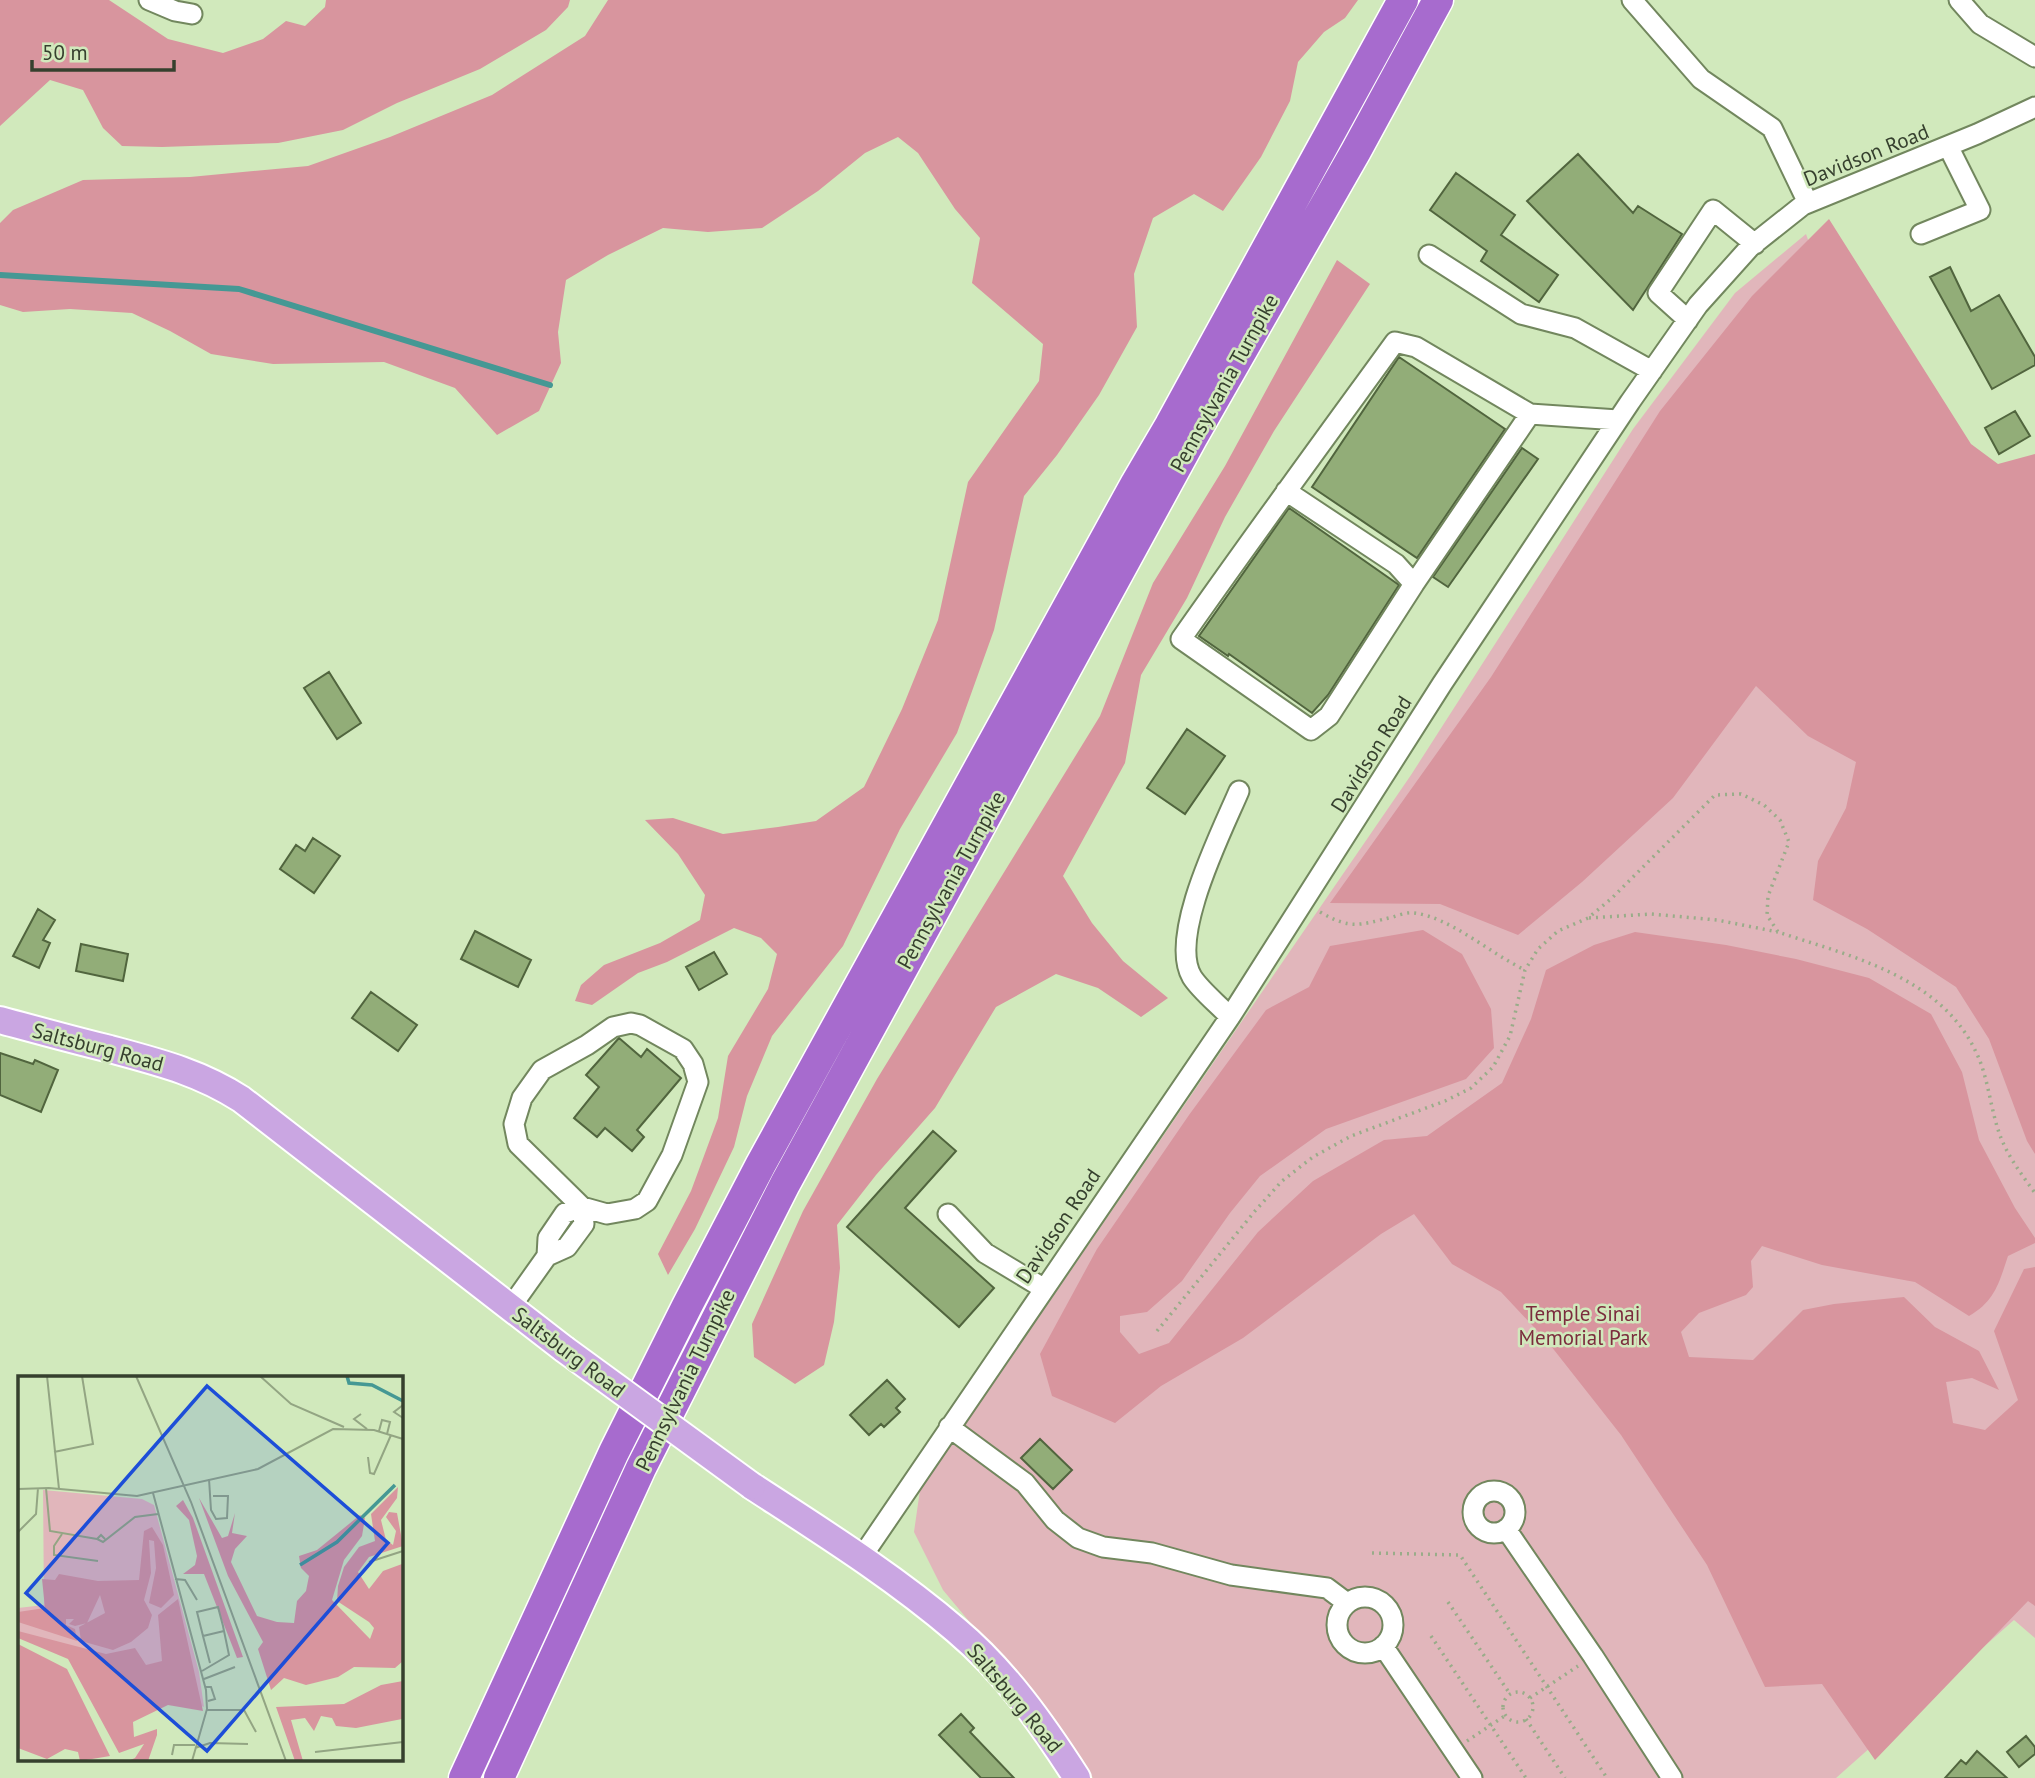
<svg xmlns="http://www.w3.org/2000/svg" width="2035" height="1778" viewBox="0 0 2035 1778" font-family="'PT Sans',sans-serif">
	<style>
		.green { fill: #e1b6bb }
		.forest { fill: #d8959e }
		.lines { fill: none; stroke-linecap: round; stroke-linejoin: round }
		.stream { stroke: #459894; stroke-width: 6 }
		.building { fill: #92ad78; stroke: #51653e; stroke-width: 2 }
		.minor-casing { stroke: #72875e; stroke-width: 23 }
		.major-casing { stroke: #fff; stroke-width: 30 }
		.highway-casing { stroke: #fff; stroke-width: 33 }
		.path { stroke: #99ac89; stroke-width: 3.5; stroke-dasharray: 2 5; stroke-linecap: butt }
		.minor { stroke: #fff; stroke-width: 19 }
		.major { stroke: #caa6e2; stroke-width: 26 }
		.highway { stroke: #a76bce; stroke-width: 30 }
		.major-bridge-casing { stroke: #fff; stroke-width: 30; stroke-linecap: butt }
		.major-bridge { stroke: #caa6e2; stroke-width: 26 }
		.labels { text-anchor: middle; dominant-baseline: central; stroke-width: 5; stroke-linejoin: round; paint-order: stroke }
		.street-label { font-size: 21px; fill: #36402e; stroke: #d1e9bc }
		.park-label { font-size: 21px; fill: #7b2c3d; stroke: #d1e9bc }
		.inset-river { fill: none; stroke: #459894; stroke-width: 3.5 }
		.inset-road { fill: none; stroke: #93a583; stroke-width: 2 }
		.view { fill: #1d4ed8; fill-opacity: 0.15; stroke: #1d4ed8; stroke-width: 3.5 }
		.inset-edge { fill: none; stroke: #36402e; stroke-width: 3.5 }
	</style>
	<rect width="100%" height="100%" fill="#d1e9bc"/>
	<path class="green" d="M1806,234L2035,883V1638L2014,1620L1836,1778H1093L1064,1735L943,1590L914,1532L920,1490L1411,775L1633,429L1735,293Z"/>
	<path class="forest" d="M0,0H109L168,39L223,53L263,39L286,21L305,26L325,7L326,0H570L568,7L546,30L480,69L397,103L343,130L278,143L162,147L122,146L103,128L83,90L50,80L0,126Z
		M608,0H1358L1345,18L1324,32L1298,62L1290,101L1261,157L1223,211L1194,194L1153,218L1134,274L1137,327L1099,395L1057,455L1024,496L994,630L957,733L900,829L843,946L772,1036L747,1096L734,1147L695,1229L668,1275L658,1254L691,1191L718,1118L728,1056L768,989L777,954L761,938L734,928L667,962L638,973L592,1005L575,1001L581,985L604,965L660,943L700,920L705,895L678,854L645,820L673,818L723,834L778,827L816,821L864,787L902,709L938,620L968,482L1039,381L1043,344L972,283L980,238L955,209L918,153L898,137L865,153L818,191L762,228L708,232L663,228L608,255L566,280L558,332L561,363L539,411L497,435L455,388L384,362L273,364L211,354L170,331L132,313L70,309L23,312L0,305V223L13,210L83,180L190,177L308,166L390,137L492,95L585,36Z
		M1829,219L1971,444L1998,464L2035,454V1154L2027,1141L1989,1039L1956,987L1867,929L1813,900L1818,861L1846,808L1856,762L1808,736L1756,686L1673,798L1582,882L1518,935L1440,904L1330,903L1491,677L1660,411L1752,296Z
		M1337,260L1370,284L1274,431L1225,517L1187,598L1141,675L1125,763L1063,876L1092,923L1123,961L1168,998L1141,1017L1098,988L1056,974L996,1007L935,1108L876,1175L837,1225L840,1268L834,1322L824,1365L795,1384L754,1357L752,1324L803,1211L877,1079L1100,716L1153,583L1225,466Z
		M1423,930L1462,954L1491,1009L1494,1048L1466,1079L1326,1129L1260,1176L1230,1213L1182,1281L1147,1312L1120,1316V1332L1139,1354L1169,1343L1258,1232L1313,1181L1384,1140L1427,1136L1502,1083L1531,1019L1546,970L1594,945L1635,932L1726,945L1796,959L1869,978L1931,1014L1962,1072L1979,1140L2015,1208L2035,1238V1243L2008,1256C1999,1283 1995,1301 1969,1316L1915,1282L1822,1265L1762,1246L1751,1261L1753,1287L1746,1295L1699,1313L1681,1332L1689,1357L1753,1360L1803,1310L1834,1304L1904,1297L1935,1327L1979,1351L1999,1390L1972,1378L1946,1382L1953,1423L1985,1430L2018,1400L1994,1331L2024,1269L2035,1267V1606L2028,1601L1875,1760L1822,1684L1765,1687L1707,1565L1621,1435L1547,1341L1501,1292L1452,1264L1414,1214L1381,1234L1243,1338L1161,1386L1115,1423L1052,1396L1040,1354L1097,1249L1189,1115L1266,1010L1309,987L1330,946Z"/>
	<g class="lines">
		<path class="stream" d="M0,275L239,289L550,385"/>
	</g>
	<path class="building" d="M1578,154L1633,213L1638,206L1682,234L1633,310L1527,201Z
		M1456,173L1515,215L1501,235L1558,275L1539,302L1481,261L1487,251L1430,210Z
		M1950,267L1971,311L1999,295L2035,357V365L1992,389L1930,277Z
		M1399,357L1505,429L1417,558L1312,487Z
		M2015,411L2030,436L1999,454L1985,428Z
		M1522,448L1538,459L1448,587L1433,577Z
		M1289,508L1399,585L1328,695L1312,713L1229,654L1228,656L1199,636Z
		M329,672L361,723L337,739L304,688Z
		M1187,729L1225,756L1185,814L1147,788Z
		M313,838L340,856L314,893L280,869L296,845L305,851Z
		M38,909L55,920L43,940L50,943L39,968L13,956Z
		M475,931L531,960L518,987L461,959Z
		M81,944L128,954L123,981L76,971Z
		M714,952L727,974L699,990L686,967Z
		M371,992L417,1025L398,1051L352,1018Z
		M619,1038L641,1057L647,1049L681,1078L637,1130L644,1137L632,1151L605,1128L597,1137L574,1118L599,1087L586,1075Z
		M0,1053L33,1064L35,1060L58,1070L41,1112L0,1095Z
		M933,1131L956,1151L905,1208L994,1288L959,1327L847,1227Z
		M887,1380L905,1399L896,1408L900,1412L884,1427L881,1424L869,1435L850,1415Z
		M1040,1439L1072,1470L1053,1489L1021,1458Z
		M961,1714L974,1728L970,1732L1014,1778H981L939,1735Z
		M2026,1736L2035,1747V1754L2019,1767L2007,1752Z
		M1977,1751L2007,1778H1945L1961,1760L1966,1764Z"/>
	<g class="lines">
		<g class="minor-casing">
			<path id="minor" d="M149,0L175,11L192,14
				M1632,0L1701,79L1772,128L1808,203
				M1959,0L1980,24L2035,57
				M1921,234L1980,210L1948,146
				M1429,255L1521,314L1575,328L1652,371
				M1688,320L1658,293L1713,210L1755,244
				M1286,491L1396,564L1414,584L1329,716L1311,730L1181,639C1251,539 1323,441 1395,342L1416,347L1530,414L1618,420
				M1414,584L1530,414
				M1230,1017C1218,1004 1201,991 1192,977C1168,937 1222,831 1239,791
				M948,1214L985,1253L1043,1288
				M510,1308L547,1256L567,1247L584,1224L582,1207L518,1144L514,1124L522,1098L542,1070L587,1045L613,1027L631,1023L640,1025L683,1049L693,1064L698,1082L672,1155L647,1201L635,1209L607,1214L582,1207L565,1213L548,1238L547,1256
				M949,1427L1025,1483L1055,1520L1078,1538L1103,1547L1152,1553L1231,1575L1327,1588L1347,1603
				M1473 1512a21 21 0 1 1 42 0a21 21 0 1 1-42 0Z
				M1506,1529L1593,1656L1672,1778
				M861,1558L1230,1017L1442,684L1630,402L1698,305L1750,247L1803,205L1977,134L2035,107
				M1337 1625a28 28 0 1 1 56 0a28 28 0 1 1-56 0Z
				M1383,1646L1472,1778"/>
		</g>
		<g class="major-casing">
			<path id="major" d="M0,1020C37,1030 73,1040 110,1049C158,1062 199,1072 241,1099L564,1349
				M752,1486C821,1531 893,1576 956,1630C1005,1671 1043,1725 1077,1778"/>
		</g>
		<g class="highway-casing">
			<path id="highway" d="M464,1778L614,1452L687,1306L761,1164L1136,483L1170,425L1403,0
				M499,1778L641,1468L785,1184L1192,438L1356,151L1438,0"/>
		</g>
		<path class="path" d="M1320,912C1351,930 1359,925 1393,917C1399,915 1407,912 1414,913C1450,917 1491,954 1525,970
			M1589,918L1651,914L1717,920L1778,932
			M1157,1331L1255,1211L1282,1181L1313,1157L1351,1136L1445,1101L1471,1088L1493,1067L1510,1036L1525,970L1538,949L1558,931L1588,918L1612,898L1715,795L1741,794L1764,805L1780,820L1789,842L1768,896L1767,915L1778,932C1850,956 1939,976 1975,1050C1989,1077 1990,1110 2001,1138C2009,1158 2022,1175 2035,1193
			M1372,1553L1460,1555L1607,1778
			M1448,1602L1510,1694
			M1431,1636L1526,1778
			M1503 1707a15 15 0 1 1 30 0a15 15 0 1 1-30 0Z
			M1530,1698L1578,1666
			M1526,1719L1565,1778
			M1467,1741L1506,1715"/>
		<use href="#minor" class="minor"/>
		<use href="#major" class="major"/>
		<use href="#highway" class="highway"/>
		<g class="major-bridge-casing">
			<path id="major-bridge" d="M564,1349L752,1486"/>
		</g>
		<use href="#major-bridge" class="major-bridge"/>
	</g>
	<g class="labels">
		<g class="street-label">
			<text transform="translate(1866 155) rotate(-22)">Davidson Road</text>
			<text transform="translate(1224 383) rotate(-61)">Pennsylvania Turnpike</text>
			<text transform="translate(1371 754) rotate(-58)">Davidson Road</text>
			<text transform="translate(951 880) rotate(-61)">Pennsylvania Turnpike</text>
			<text transform="translate(98 1047) rotate(15)">Saltsburg Road</text>
			<text transform="translate(1058 1226) rotate(-56)">Davidson Road</text>
			<text transform="translate(569 1352) rotate(37)">Saltsburg Road</text>
			<text transform="translate(685 1380) rotate(-64)">Pennsylvania Turnpike</text>
			<text transform="translate(1015 1698) rotate(50)">Saltsburg Road</text>
		</g>
		<g class="park-label">
			<text x="1583" y="1313">Temple Sinai<tspan x="1583" dy="24">Memorial Park</tspan></text>
		</g>
	</g>
	<g transform="translate(18 1376)">
		<rect width="385" height="385" fill="#d1e9bc"/>
		<path d="M25,114L124,123L136,129L181,296L186,331L0,257V232L26,229Z" fill="#e1b6bb"/>
		<path d="M380,111L379,122L363,144L368,164L375,169L378,155L368,141L371,136L379,137L385,170L351,181L340,196L351,213L365,195L384,188L385,285L377,292L336,291L320,301L288,309L266,302L253,314L240,273L245,266L210,200L181,122L204,162L210,160L217,137L214,157L229,160L217,173L213,186L239,240L259,246L276,247L279,225L288,215L291,200L283,192L281,180L299,174L342,139L347,142L344,160L326,184L314,224L352,263L356,252L351,246L319,225L320,210L326,191L341,171L357,165L353,138ZM165,124L175,142L225,281L219,282L186,198H165L177,189L179,180L171,144L158,130ZM134,151L145,169L156,219L143,232L131,227L138,192L136,165L131,164L133,197L126,224L134,239L130,252L113,266L95,274L63,265L61,251L87,237L82,219L69,247L57,250L51,248L56,243H48V249L57,253L59,265L0,246V236L27,232L24,203L37,204L41,198L80,205L121,204L126,155ZM160,223L185,335L150,329L115,346L116,361L139,353V359L130,385H110L117,382L126,368L101,377L50,283L0,262V255L88,278L117,272L128,289L144,285L140,239ZM0,268L49,293L92,380L62,385L60,376L47,373L29,383L0,372ZM385,305L384,343L338,352L318,350L314,342L303,340L296,355L287,342L273,344L285,385H277L258,331L326,328L363,309Z" fill="#d8959e"/>
		<path class="inset-river" d="M329,0L331,7L354,9L385,25M282,189L319,166L377,109"/>
		<path class="inset-road" d="M29,0L41,113M118,0L173,126L268,385M242,0L273,28L326,51M385,29L376,36L385,42M343,38L336,43L349,53M361,55L364,44L372,46L369,58M36,76L75,68L64,0M350,81L352,97L356,98L373,59M191,103L193,134L198,143L209,142L210,120H195M28,112L32,155L79,163M0,113L31,112L119,120L240,93L315,53L356,54L385,63M135,117L188,314L189,333L174,385M0,156L18,138L20,112M44,158L36,170V179L80,185M87,163L83,159L79,163L85,166L117,141L140,138M351,186L385,175M157,203L167,204L179,224M185,260L192,287M184,295L211,279L206,255L205,250L200,231L179,236L185,260L206,255M186,303L217,291M188,311H193L197,323L190,325M189,334H226L238,356M177,372L192,367L230,368M297,376L385,366M154,379L156,369H177"/>
		<path class="view" d="M189,10L370,167L189,375L8,217Z"/>
		<rect width="385" height="385" class="inset-edge"/>
	</g>
	<path d="M32 60v10h142v-10" fill="none" stroke="#36402e" stroke-width="3.5"/>
	<text x="42" y="60" font-size="21" fill="#36402e" stroke="#d1e9bc" stroke-width="5" paint-order="stroke">50 m</text>
</svg>
